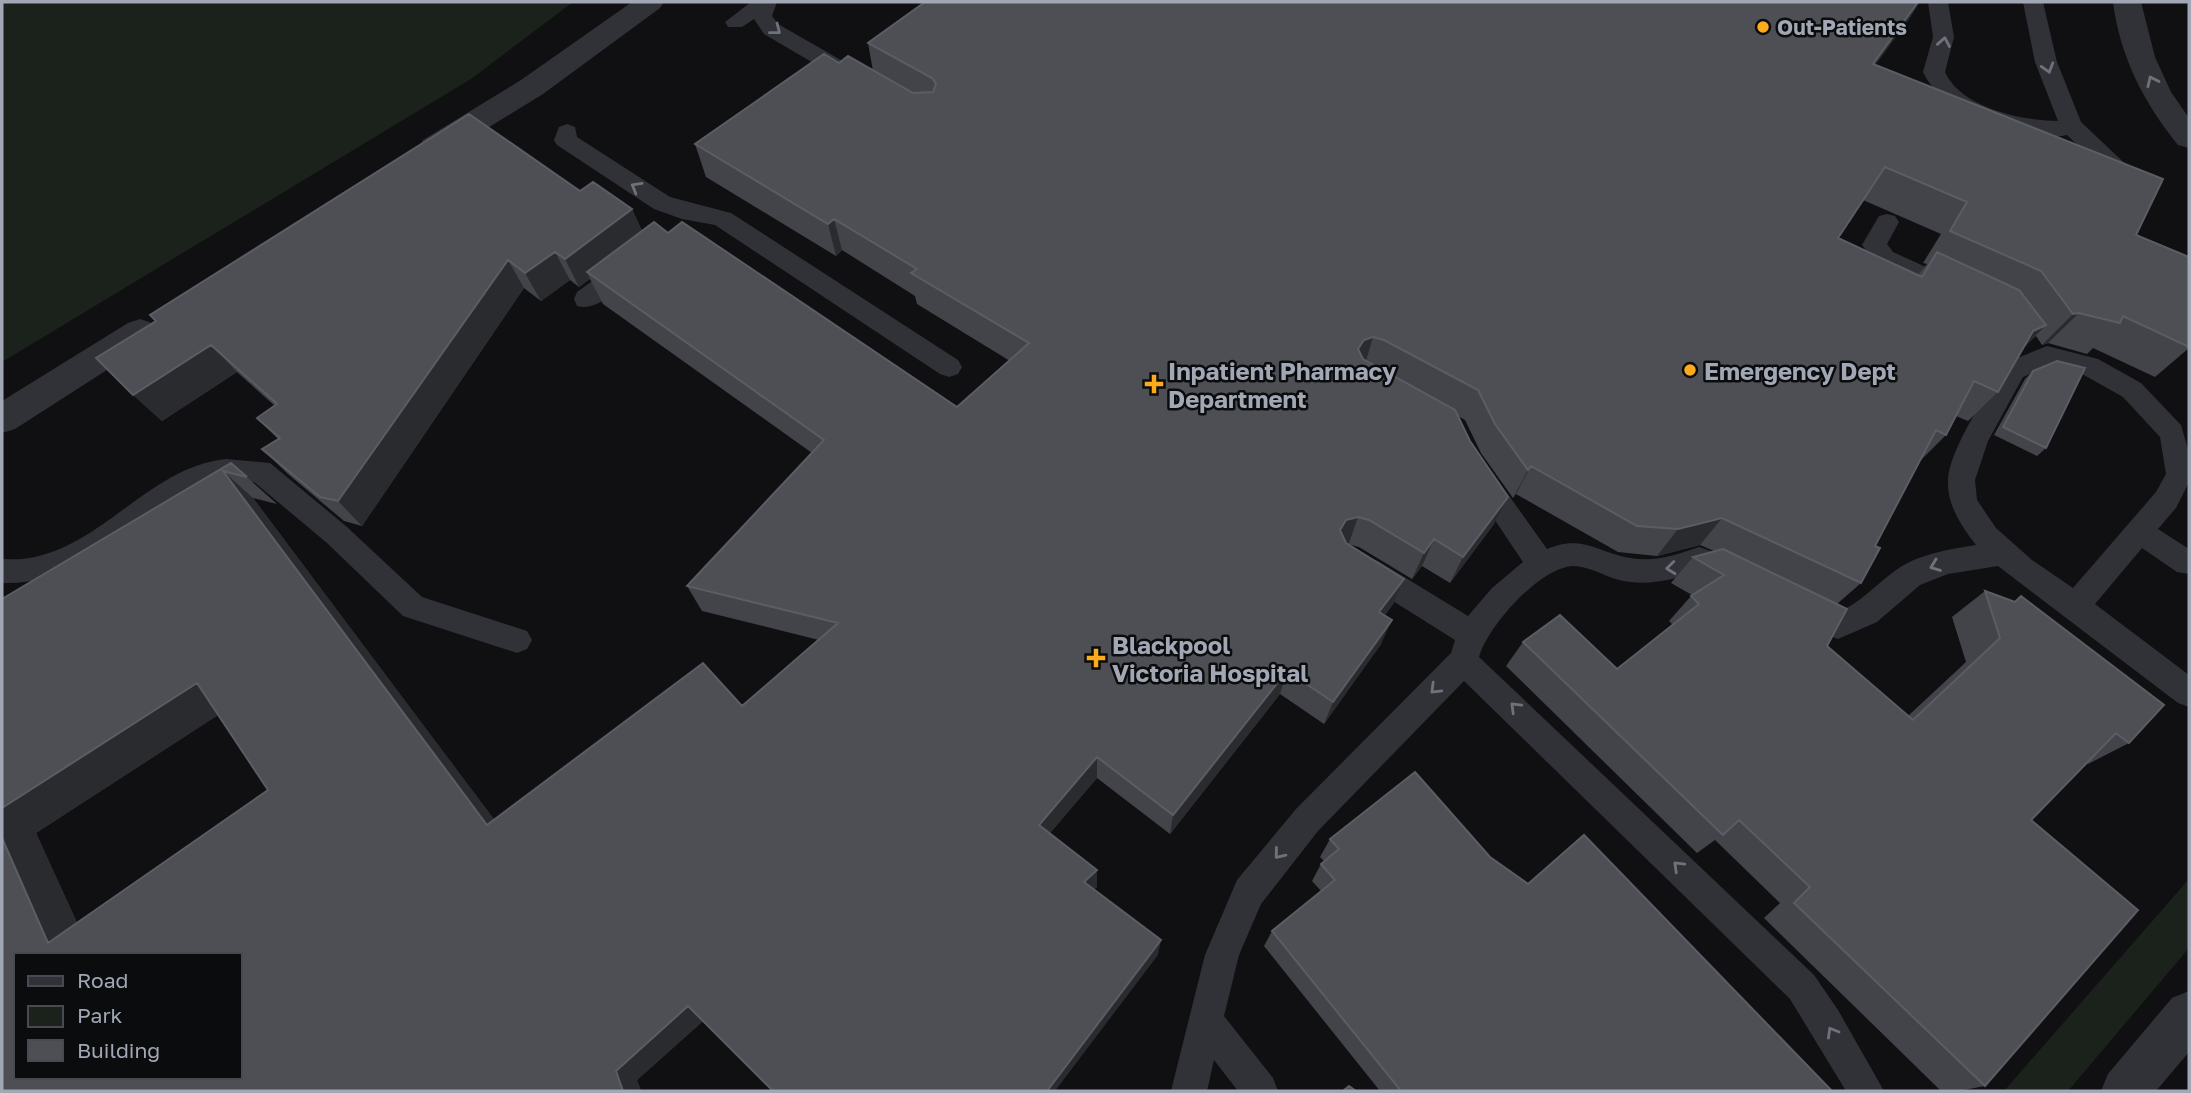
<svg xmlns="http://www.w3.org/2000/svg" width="2191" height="1093" viewBox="0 0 2191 1093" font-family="'Golos Text',sans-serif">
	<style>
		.green { fill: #1b221b }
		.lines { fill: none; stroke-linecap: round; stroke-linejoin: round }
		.lane { fill: #313237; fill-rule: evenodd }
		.street { fill: #313237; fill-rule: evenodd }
		.wall { fill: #43444a; fill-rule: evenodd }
		.shaded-wall { fill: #2a2b2f }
		.building { fill: #4d4f55; stroke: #5a5d64; stroke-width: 2; fill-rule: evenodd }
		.oneway { stroke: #6f727c }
		.poi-dot { fill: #feaa1d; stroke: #0b0c0d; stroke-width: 2.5 }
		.labels { text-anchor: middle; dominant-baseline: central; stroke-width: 5; stroke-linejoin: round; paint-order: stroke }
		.far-poi-label { font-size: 21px; font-weight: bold; fill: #a1a7b4; stroke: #0b0c0d; text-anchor: start }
		.poi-label { font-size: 24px; font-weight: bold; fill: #a1a7b4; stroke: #0b0c0d; text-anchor: start }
	</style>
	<rect width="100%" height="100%" fill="#101012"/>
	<path class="green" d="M2,2H573L471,79L2,362Z
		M2189,879V948L2068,1091H2004Z"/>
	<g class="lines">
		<path class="lane" d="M751,2H777L772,16L778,24L860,71L863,76L860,81H844L764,34L754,19L742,27H728L725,22Z
			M1928,2H1948L1954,37L1945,72C1961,108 2023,121 2058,121L2035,62L2023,2H2043L2057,62L2081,122L2136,174L2139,180L2136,186H2120L2067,135C2024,145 1941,113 1923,72L1933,37Z
			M567,124L575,127L577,137L670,197L731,213L958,360L962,367L958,374L949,377L940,374L715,225L682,219L654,209L557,145L554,140L559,127Z
			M1887,214L1895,216L1899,222L1887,244L1893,252L1961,283L1964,289L1961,295L1952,298L1943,295L1877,264L1862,245L1879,216Z
			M626,260L635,263L638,269L635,275C619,287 598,312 577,306L574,299L577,292L617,263Z
			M2047,346L2098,359L2141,383L2181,425L2189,453V482L2176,508L2158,529L2189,549V574L2177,572L2142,548L2095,604L2189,675V707L2178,703L1998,566L1948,574L1920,585L1877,622L1838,639L1793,621L1789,612L1793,603L1803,599L1837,613C1862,602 1877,583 1899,568C1920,554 1951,549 1976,545C1962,527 1947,505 1948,481C1948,451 1989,391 2005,363ZM2048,366L2082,374L2123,397L2160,437L2166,474L2156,492L2073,588L2032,560L1996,528L1977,500L1975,480L1988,441L2023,377Z
			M226,459L270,463L347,527L422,597L527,631L532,640L527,649L517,653L403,616L327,543L254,482C242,481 228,480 216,483C197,487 177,502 160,513C112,547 63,585 2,583V559C11,559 20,560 29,558C103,546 150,467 226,459Z
			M1480,466L1490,469L1547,549C1582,534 1597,552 1630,558C1656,562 1676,555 1699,547L1729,557L1733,566L1729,575C1714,580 1710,571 1698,573C1670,579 1649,587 1619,580C1604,576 1589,566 1573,566C1539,568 1488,626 1479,657L1814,975L1838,1010L1884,1091H1846L1790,999L1464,681L1318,831L1261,904L1239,955L1224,1016L1273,1078L1278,1091H1238L1214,1060L1207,1091H1171L1205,955L1237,880L1296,809L1451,653L1455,640L1358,579L1354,570L1358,561L1368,558L1378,561L1468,616L1492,588L1523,562L1466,477L1470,469Z"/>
		<path class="street" d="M632,2H664L660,8L543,94L445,154L434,158L423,154L419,147L423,140L521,80Z
			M2113,2H2141L2155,57L2171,92L2189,118V148L2178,145C2144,103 2120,57 2113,2Z
			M140,319L152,323L157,332L152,341L15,429L2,433V401L128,323Z
			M2189,991V1052L2156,1091H2101L2108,1074L2172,998Z"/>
	</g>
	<path class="wall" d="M1911,16L1875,65L2136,235L2189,257V348L2155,377L2093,348L2087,354L2048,343L2042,345L2036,336L2022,349L1998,392L1968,421L1956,416L1946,435L1920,461L1875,546L1861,583L1837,604L1827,646L1908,716L1966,662L1952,617L1985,591L2014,602L2021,596L2129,743L2088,764L2087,763L2031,820L1985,1086L1958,1091H1941L1764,918L1780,903L1715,840L1697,853L1506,666L1523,642L1617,669L1673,625L1669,621L1692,595L1671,583L1693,557L1714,551L1700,545L1657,556L1618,552L1516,494L1513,498L1481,453L1465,420L1458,416L1494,524L1450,583L1422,566L1412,579L1359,547L1347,544L1404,579L1393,604L1385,615L1381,644L1324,724L1280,694L1170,834L1097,778L1050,833L1097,887L1094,889L1158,955L703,1021L637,1080L641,1091H2V599L231,463L277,504L253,498L494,820L742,706L819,640L702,611L687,586L812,453L603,304L590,279L579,287L570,280L541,301L524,288L362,526L344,521L288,474L262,449L278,439L257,418L275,406L237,372L162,421L133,395L96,358L580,191L632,209L642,231L668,233L957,407L1010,361L917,304L915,296L842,250L836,256L706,177L695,144L839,63L873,71L868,43ZM1863,200L1941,234L1923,263L1927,264L1918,275L1838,238ZM218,715L268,790L77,923L36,833Z
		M2033,371L2046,448L2037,456L1994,435L2025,379Z
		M1330,839L1490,857L1832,1091H1380L1264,946L1272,931L1321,891L1312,881L1321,864L1324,861L1320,857Z"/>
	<path class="shaded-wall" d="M1918,2H1920L1911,16L1852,97L1873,64Z
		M632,209L645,238L587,272L590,279L579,287L565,259Z
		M834,219L842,250L836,256L828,224Z
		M555,252L570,280L541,301L525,273Z
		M508,260L524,288L362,526L338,501Z
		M2079,313L2048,343L2042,345L2073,314Z
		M2046,325L2016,356L2033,331Z
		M1373,337L1364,368L1358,349L1364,340Z
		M211,345L237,372L162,421L133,395Z
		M1531,466L1516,494L1513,498L1528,470Z
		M223,471L253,498L512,843L487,825Z
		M1508,497L1494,524L1450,583L1463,557Z
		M1358,517L1349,543L1337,546L1340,530L1346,520Z
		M1722,518L1700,545L1657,556L1678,529Z
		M1434,539L1422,566L1412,579L1424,553Z
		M1404,579L1393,604L1369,636L1379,612Z
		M1392,620L1381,644L1324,724L1333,702Z
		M1287,671L1280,694L1170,834L1173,815Z
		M197,683L232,706L36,833L92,955L48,943L2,838V808Z
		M1097,757V778L1041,843L1039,825Z
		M1097,870V887L1085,898L1084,882Z
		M1161,940L1158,955L1055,1091H1047Z
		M688,1006L706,1018L637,1080L641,1091H623L616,1071Z"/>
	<path class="building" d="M925,2H1918L1873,64L2163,179L2136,235L2189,257V347L2123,316L2120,323L2079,313L2073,314L2041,271L1950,231L1967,202L1885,167L1838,238L1922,277L1937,252L2019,290L2046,325L2033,331L1998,392L1974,381L1946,435L1936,430L1875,546L1880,548L1861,583L1722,518L1678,529L1637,526L1531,466L1528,470L1495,424L1478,390L1384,340L1373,337L1364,340L1358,349L1363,359L1455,410L1470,441L1508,497L1463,557L1434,539L1424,553L1369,520L1358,517L1346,520L1340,530L1346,543L1404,579L1379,612L1392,620L1333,702L1287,671L1173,815L1097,757L1039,825L1097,870L1084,882L1161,940L1047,1091H773L688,1006L616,1071L623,1091H2V838L48,943L268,790L197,683L2,808V599L231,463L247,477L223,471L487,825L703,663L742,706L838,623L687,586L824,440L587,272L654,222L668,233L682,222L957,407L1029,343L911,273L917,269L834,219L828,224L695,144L824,54L839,63L848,56L913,93L933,92L936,84L932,78L868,43ZM16,955H240V1077H16Z
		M469,114L580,191L593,182L632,209L565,259L555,252L525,273L508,260L338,501L320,497L262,449L280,438L257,418L277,404L211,345L133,395L96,358L156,321L150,315Z
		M2057,361L2085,368L2046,448L2003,427L2033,371Z
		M1723,549L1847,609L1827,646L1913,720L2000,638L1985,591L2015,602L2021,596L2164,705L2129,743L2116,733L2031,820L2138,910L1985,1086L1794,903L1810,887L1739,820L1723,835L1523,642L1560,615L1617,669L1699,604L1691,596L1724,575L1693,557Z
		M1415,772L1490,857L1528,884L1584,835L1832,1091H1401L1272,931L1335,880L1321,864L1339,849L1330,839Z
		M1349,1086L1356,1091H1343Z"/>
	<defs><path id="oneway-chevron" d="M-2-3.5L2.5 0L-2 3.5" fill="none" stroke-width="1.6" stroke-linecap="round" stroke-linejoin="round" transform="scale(1.75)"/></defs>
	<g class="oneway">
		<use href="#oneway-chevron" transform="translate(776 30) rotate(38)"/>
		<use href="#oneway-chevron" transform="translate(1944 42) rotate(-80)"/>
		<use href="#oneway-chevron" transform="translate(2048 68) rotate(73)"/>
		<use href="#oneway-chevron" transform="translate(2152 81) rotate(-115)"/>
		<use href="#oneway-chevron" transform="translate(636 187) rotate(-150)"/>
		<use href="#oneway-chevron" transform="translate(1935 566) rotate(159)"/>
		<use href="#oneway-chevron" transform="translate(1671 568) rotate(174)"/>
		<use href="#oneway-chevron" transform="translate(1435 689) rotate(135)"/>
		<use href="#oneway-chevron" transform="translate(1515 707) rotate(-136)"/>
		<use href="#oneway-chevron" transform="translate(1279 854) rotate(129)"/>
		<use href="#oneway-chevron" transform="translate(1678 866) rotate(-136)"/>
		<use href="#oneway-chevron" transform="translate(1832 1032) rotate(-120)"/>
	</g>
	<g class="poi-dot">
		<circle cx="1763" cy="27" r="7"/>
		<circle cx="1690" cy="370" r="7"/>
		<path d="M1150.5 373.5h7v7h7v7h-7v7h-7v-7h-7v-7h7z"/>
		<path d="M1092.5 647.5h7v7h7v7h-7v7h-7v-7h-7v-7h7z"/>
	</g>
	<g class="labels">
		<g class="far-poi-label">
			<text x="1777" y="27">Out-Patients</text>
		</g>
		<g class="poi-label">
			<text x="1168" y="370">Inpatient Pharmacy<tspan x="1168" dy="28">Department</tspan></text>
			<text x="1704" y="370">Emergency Dept</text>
			<text x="1112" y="644">Blackpool<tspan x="1112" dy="28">Victoria Hospital</tspan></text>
		</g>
	</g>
	<rect width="2191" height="1093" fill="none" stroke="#a1a7b4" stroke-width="7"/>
	<rect x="14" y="953" width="228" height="126" fill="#0b0c0d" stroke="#474a50" stroke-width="2"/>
	<rect x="28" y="976" width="35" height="10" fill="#313237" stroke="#474a50" stroke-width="2"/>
	<text x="77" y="988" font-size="21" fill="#a1a7b4">Road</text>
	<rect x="28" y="1006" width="35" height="21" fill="#1b221b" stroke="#474a50" stroke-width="2"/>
	<text x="77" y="1023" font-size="21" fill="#a1a7b4">Park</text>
	<rect x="28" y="1040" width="35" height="21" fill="#4d4f55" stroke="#474a50" stroke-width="2"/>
	<text x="77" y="1058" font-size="21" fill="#a1a7b4">Building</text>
</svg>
